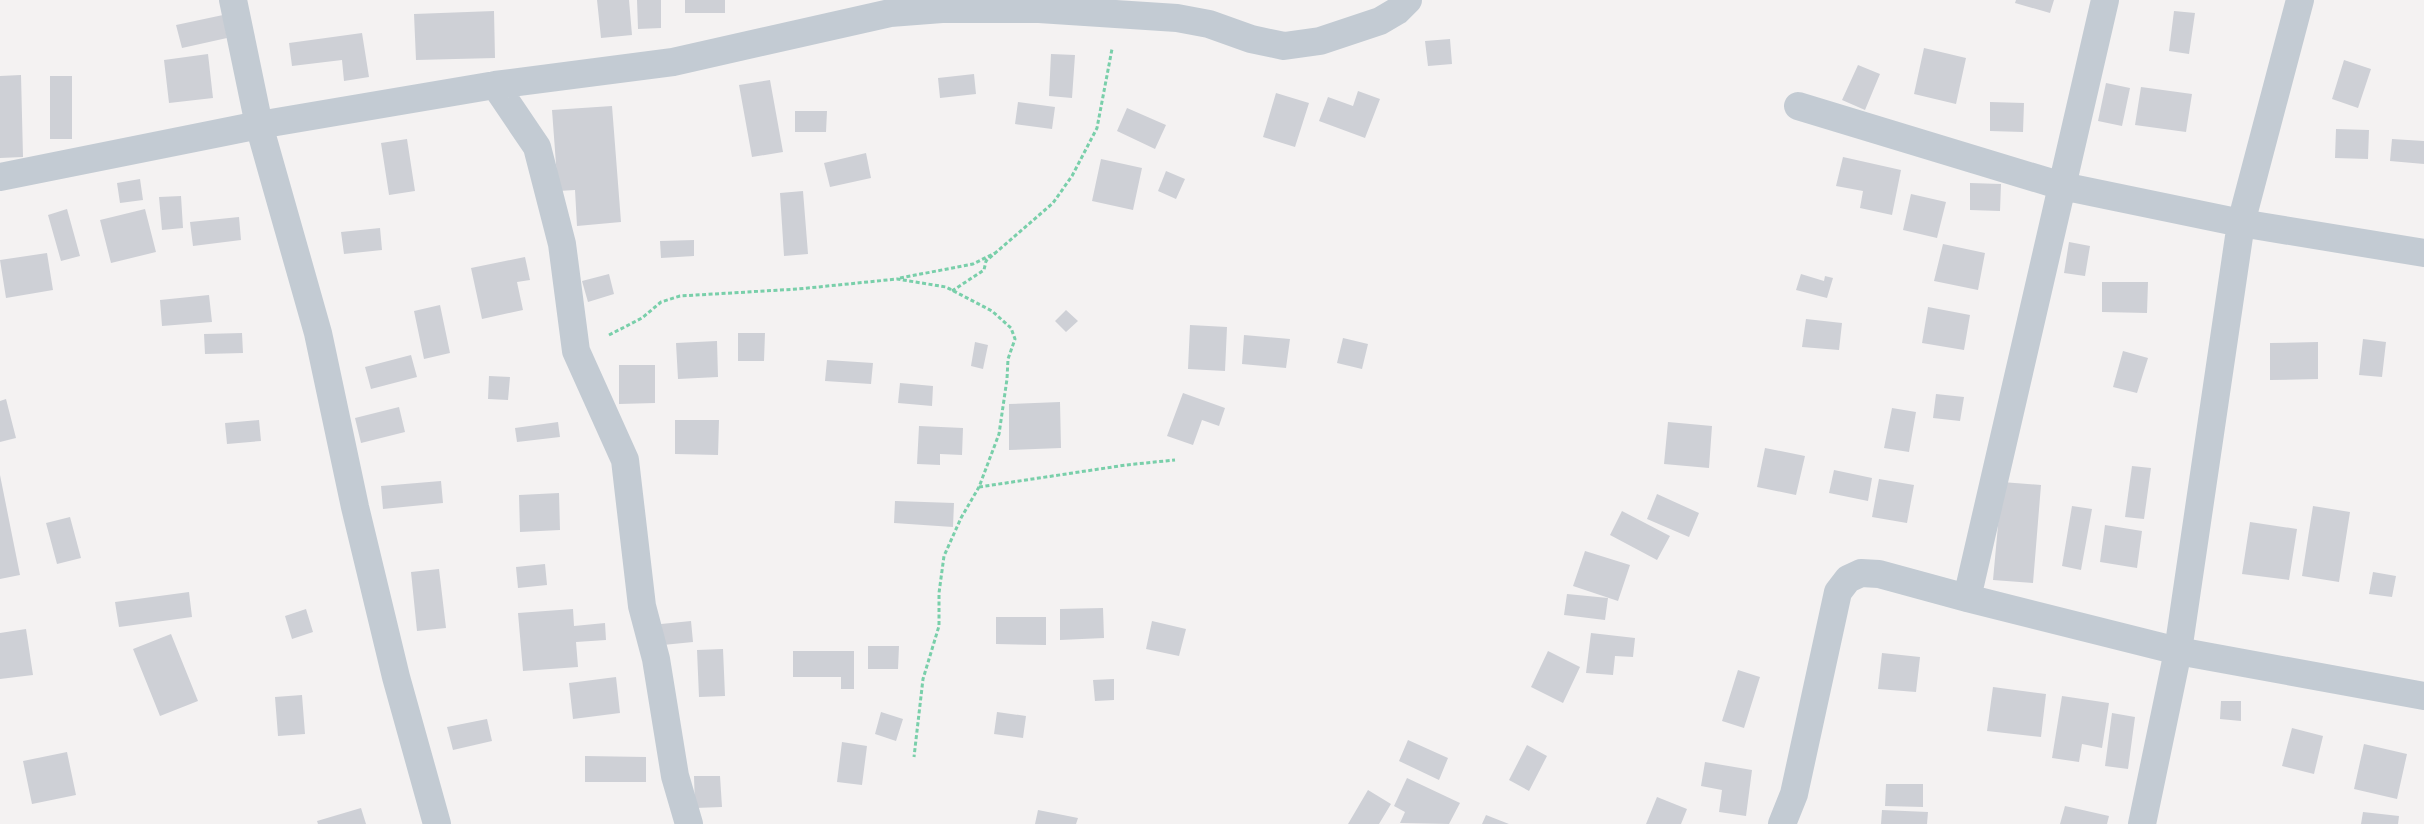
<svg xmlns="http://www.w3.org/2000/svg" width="2424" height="824" viewBox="0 0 2424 824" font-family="Commissioner,sans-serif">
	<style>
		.building { fill: #ced0d6 }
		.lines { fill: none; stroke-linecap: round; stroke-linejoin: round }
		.path { stroke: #79cfaa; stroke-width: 3; stroke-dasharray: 4 2.5; stroke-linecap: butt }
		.minor { stroke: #c3cbd3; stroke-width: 28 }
	</style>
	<rect width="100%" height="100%" fill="#f4f2f2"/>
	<path class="building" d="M597,0H629L632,35L601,38Z
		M637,0H661V28L638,29Z
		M685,0H725V13H685Z
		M2016,0H2054L2050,13L2015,3Z
		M494,11L495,58L416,60L414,14Z
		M2174,11L2195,13L2189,54L2169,51Z
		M223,15L227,38L182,48L176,25Z
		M362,33L369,77L344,81L342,60L292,66L289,43Z
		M1450,39L1452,64L1428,66L1425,41Z
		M1924,48L1966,58L1956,104L1914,94Z
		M208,54L213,98L169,103L164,60Z
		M1051,54L1075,55L1072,98L1049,96Z
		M2344,60L2371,69L2358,108L2332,99Z
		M1858,65L1880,74L1865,110L1842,100Z
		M974,74L976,94L940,98L938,78Z
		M21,75L23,157L0,158V76Z
		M50,76H72V139H50Z
		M770,80L783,152L752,157L739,85Z
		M2106,83L2130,88L2122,126L2098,121Z
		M2141,87L2192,94L2186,132L2135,125Z
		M1358,91L1380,99L1365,138L1319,121L1328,97L1353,106Z
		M1276,93L1309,103L1295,147L1263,137Z
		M1018,102L1055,107L1052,129L1015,124Z
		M1990,102L2024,103L2023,132L1990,131Z
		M612,106L621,222L577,226L575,190L558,191L552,110Z
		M1127,108L1166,125L1155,149L1117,131Z
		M795,111H827L826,132H795Z
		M2336,129L2369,130L2368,159L2335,158Z
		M407,139L415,191L389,195L381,143Z
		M2392,139L2424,141V164L2390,161Z
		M866,153L871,178L830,187L824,163Z
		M1843,157L1901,170L1892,215L1860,208L1863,191L1836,186Z
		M1101,159L1142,168L1133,210L1092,201Z
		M1166,171L1185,179L1176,199L1158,191Z
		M140,179L143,200L120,203L117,183Z
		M1970,183L2001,184L2000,211L1970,210Z
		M803,191L808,254L784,256L780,193Z
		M1911,194L1946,202L1937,238L1903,230Z
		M181,196L183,228L162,230L159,197Z
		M67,209L80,256L61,261L48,215Z
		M145,209L156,252L111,263L100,220Z
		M239,217L241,240L193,246L190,222Z
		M380,228L382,250L344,254L341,232Z
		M694,240V256L661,258L660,241Z
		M2069,242L2090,246L2085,276L2064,273Z
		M1943,244L1985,253L1978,290L1934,281Z
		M47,253L53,290L6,298L0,260Z
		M525,257L530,280L517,282L523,310L482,319L471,268Z
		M609,274L614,294L588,302L582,281Z
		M1801,274L1824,281L1825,276L1833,278L1827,298L1796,290Z
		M2102,282H2148L2147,313L2102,312Z
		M209,295L212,322L162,326L160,300Z
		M440,305L450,353L424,359L414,311Z
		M1928,307L1970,315L1964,350L1922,343Z
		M1066,310L1078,321L1066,332L1055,321Z
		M1806,319L1842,323L1839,350L1802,347Z
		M1190,325L1227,327L1225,371L1188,369Z
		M242,333L243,353L205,354L204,334Z
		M738,333H765L764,361H738Z
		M1244,335L1290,339L1286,368L1242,364Z
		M1343,338L1368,344L1362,369L1337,363Z
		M2363,339L2386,342L2382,377L2359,375Z
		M717,341L718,377L678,379L676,343Z
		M975,342L988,345L983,369L971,366Z
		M2318,342V379L2270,380V343Z
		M2123,351L2148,358L2137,393L2113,387Z
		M411,355L417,377L371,389L365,367Z
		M827,360L873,363L871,384L825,381Z
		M619,365H655V403L619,404Z
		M489,376L510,377L508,400L488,399Z
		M900,383L933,386L932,406L898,403Z
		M1183,393L1225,408L1219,426L1202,420L1193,445L1167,436Z
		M1936,394L1964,397L1960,421L1933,418Z
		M6,399L16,438L0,442V401Z
		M1060,402L1061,448L1009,450V404Z
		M399,407L405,432L361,443L355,418Z
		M1892,408L1916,412L1909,452L1884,448Z
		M259,420L261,441L227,444L225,423Z
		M675,420H719L718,455L675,454Z
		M558,422L560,437L517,442L515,428Z
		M1668,422L1712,426L1709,468L1664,464Z
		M919,426L963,428L962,455L940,454V465L917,464Z
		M1765,448L1805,456L1796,495L1757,487Z
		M2132,466L2151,468L2144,519L2125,517Z
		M1834,470L1872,478L1868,501L1829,493Z
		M0,475L20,575L0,579Z
		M1879,479L1914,485L1907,523L1872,517Z
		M441,481L443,503L383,509L381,486Z
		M2002,482L2041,485L2033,583L1993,580Z
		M559,493L560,530L520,532L519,495Z
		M1657,494L1699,513L1689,537L1647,519Z
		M895,501L954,503L953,527L894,523Z
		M2072,506L2092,509L2081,570L2062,566Z
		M2313,506L2350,512L2339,582L2302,576Z
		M1622,511L1670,536L1657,560L1610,535Z
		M70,517L81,558L57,564L46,523Z
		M2250,522L2297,529L2289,580L2242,574Z
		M2105,525L2142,531L2137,568L2100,562Z
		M1585,551L1630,565L1618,601L1573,586Z
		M545,564L547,585L518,588L516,567Z
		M439,569L446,628L417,631L411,572Z
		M2373,572L2396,576L2392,597L2369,594Z
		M189,592L192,617L119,627L115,602Z
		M1567,594L1608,598L1605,620L1564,615Z
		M1103,608L1104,638L1060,640V609Z
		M306,609L313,632L292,639L285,616Z
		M573,609L574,626L605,623L606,640L576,642L578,667L523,671L518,613Z
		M996,617H1046V645L996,644Z
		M691,621L693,642L663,645L661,624Z
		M1152,621L1186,629L1179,656L1146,649Z
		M26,629L33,675L0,679V633Z
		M1591,633L1635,638L1633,657L1615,656L1613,675L1586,673Z
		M171,634L198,701L160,716L133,649Z
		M868,646H899L898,669H868Z
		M723,649L725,696L699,697L697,650Z
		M793,651H854V689H841V677H793Z
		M1548,651L1580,667L1563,703L1531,687Z
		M1882,653L1920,657L1916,692L1878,689Z
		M1738,670L1760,677L1744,728L1722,721Z
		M616,677L620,713L573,719L569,683Z
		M1114,679V700L1095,701L1093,680Z
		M1993,687L2046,694L2041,737L1987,731Z
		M302,695L305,734L278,736L275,697Z
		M2062,696L2109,703L2102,748L2082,744L2079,762L2052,758Z
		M2221,701H2241V721L2220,719Z
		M881,712L903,719L896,741L875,734Z
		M997,712L1026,716L1023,738L994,734Z
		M2112,713L2135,717L2128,769L2105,766Z
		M487,719L492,741L453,750L447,727Z
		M2292,728L2323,736L2314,774L2282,766Z
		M1408,740L1448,758L1439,780L1399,761Z
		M842,742L867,746L862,785L837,782Z
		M2364,744L2407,754L2397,799L2354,789Z
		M1527,745L1547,756L1529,791L1509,780Z
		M67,752L76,795L32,804L23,761Z
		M585,756L646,757V782H585Z
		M1705,762L1752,770L1746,816L1719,812L1722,790L1701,786Z
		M694,776H720L722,807L695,808Z
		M1407,778L1460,803L1449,824L1400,823L1405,812L1394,806Z
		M1886,784H1923V807L1885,806Z
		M1368,790L1391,804L1379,824H1348Z
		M1657,797L1687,809L1681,824H1646Z
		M2065,806L2109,816L2107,824H2060Z
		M361,808L366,824H318L317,821Z
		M1038,810L1078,818L1076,824H1035Z
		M1882,810L1928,812L1927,824H1881Z
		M2363,812L2399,816L2398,824H2361Z
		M1486,815L1509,824H1482Z"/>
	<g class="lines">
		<path class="path" d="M900,278L973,264L995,253
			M952,291L984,270L986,261L1053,203L1072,176L1097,128L1112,49
			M609,335L642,318L661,302L680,296L798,289L897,279L946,287L992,311L1011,328L1015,339L1008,359L1007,379L999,434L979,487L961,518L944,556L939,593V626L923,679L914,757
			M979,487L1126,465L1175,460"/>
		<path class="minor" d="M233,0L259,125L318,333L355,507L396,677L437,824
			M495,85L537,147L562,244L576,351L625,460L642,606L656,659L675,776L689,824
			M1798,106L2062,186L2241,223L2424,253
			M0,177L259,125L495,85L673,62L890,13L942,9H1039L1177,18L1209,24L1251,39L1284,46L1320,41L1380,21L1397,11L1408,0
			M1967,598L2105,0
			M1782,824L1794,794L1838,592L1848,579L1861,573L1879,574L1967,598L2178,651L2424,696
			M2142,824L2178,651L2241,223L2300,0"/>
	</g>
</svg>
